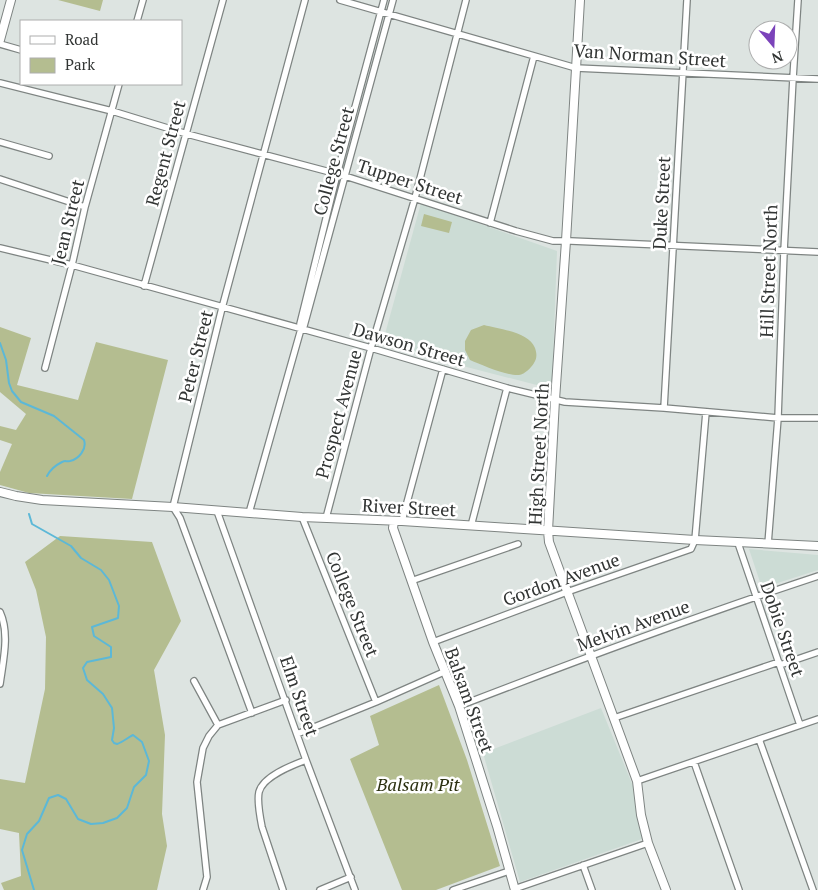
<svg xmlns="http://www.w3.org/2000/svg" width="818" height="890" viewBox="0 0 818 890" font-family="'PT Serif',serif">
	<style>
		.built { fill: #ccdcd5 }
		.green { fill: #b4bd90 }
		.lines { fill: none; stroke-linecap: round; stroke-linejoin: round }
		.stream { stroke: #5cb8d7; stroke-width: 2 }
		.street-casing { stroke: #7e8482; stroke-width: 8 }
		.secondary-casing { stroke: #7e8482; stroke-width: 10 }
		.street { stroke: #fff; stroke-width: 5.5 }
		.secondary { stroke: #fff; stroke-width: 8 }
		.labels { text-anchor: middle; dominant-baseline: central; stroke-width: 5; stroke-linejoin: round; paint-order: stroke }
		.street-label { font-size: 18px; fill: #323534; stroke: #fff }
		.park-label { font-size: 18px; font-style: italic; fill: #2c3111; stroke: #fff }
	</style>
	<rect width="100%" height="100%" fill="#dde4e1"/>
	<path class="built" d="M421,203L557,251L552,389L382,345Z
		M749,549L818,555V570L762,588Z
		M601,708L635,791L642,839L520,882L483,753Z"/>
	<path class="green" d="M58,0H103L100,11Z
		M424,214L452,222L449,233L421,226Z
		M484,325C499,329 529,332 535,348C537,354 537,358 534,363C531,368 525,374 519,375C507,376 482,365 470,360L465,350V341L471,330Z
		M0,327L31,338L17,385L78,400L96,342L168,360L132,499L29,493L0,485V472L12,444L0,440V426L16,430L26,414L0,392Z
		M60,536L152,542L181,621L154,670L165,735L162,814L167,846L157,890H4L1,883L21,876L19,833L0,829V779L25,783L45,689L46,637L36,590L25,562Z
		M439,685L467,760L500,866L436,890H402L350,759L379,745L370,716Z"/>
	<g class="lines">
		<path class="stream" d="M0,343L6,360L9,383L12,391L21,402L54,416L84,440C87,449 79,459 70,461C64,462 67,460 62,462C56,465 50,470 47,476
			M29,514L32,524L71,546L81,558L101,570L109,580L119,606L118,618L92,627L94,636L111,647V657L87,662L83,668L87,680L103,694L112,708L114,728L112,740L114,743L117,744C123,742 127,738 133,735L142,742L149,761L146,775L134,787L127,808L117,818L103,823L91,824L78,819L66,799L58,795L49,798L39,821L27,834L22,850L34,890"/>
		<g class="street-casing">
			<path id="street" d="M340,0L576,68L818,79
				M137,21L143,0
				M0,44L21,50
				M0,83L112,111L187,134L345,176L516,231L553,241H571L818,252
				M0,142L49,156
				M0,179L85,207
				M490,223L534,56
				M0,248L72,265L371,348L507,388L565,402L664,408L778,418H818
				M144,286L223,0
				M301,329L304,326L393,0
				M45,368L72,265L85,207L119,84
				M664,408L687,0
				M217,511L306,760L355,890
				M249,513L301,329L300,324L337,174L384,0
				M302,517L376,702
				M326,518L371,348L415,198L466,0
				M402,521L443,369
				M471,526L507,388
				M738,543L800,725
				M768,544L778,418L784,251L793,78L798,0
				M411,581L518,544
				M0,612C10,634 3,661 0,684
				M433,642L567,592L691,549L695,540L706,412
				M780,665L818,652
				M194,681L218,725
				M459,706C578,660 697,616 818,576
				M252,713L180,518L173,507L222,308L305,0
				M614,718L779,662
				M297,734L376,702L446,671
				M759,739L813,890
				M694,762L739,890
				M637,781L818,719
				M583,865L592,890
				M514,889L648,843
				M203,890L207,877L197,782L203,748L209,736L218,725L286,700
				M283,890L262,827C260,817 257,801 259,792C263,776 293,765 306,760
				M320,890L351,877
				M453,890L509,871"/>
		</g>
		<g class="secondary-casing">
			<path id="secondary" d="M580,0L566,241L555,400L548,531L549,542L637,781L641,815L648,843L666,890
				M0,40L11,0
				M0,492L16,496L42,500L173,507L302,517L402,521L695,540L818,546
				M394,521L393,528L433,642L459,706L497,826L515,890"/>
		</g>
		<use href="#street" class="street"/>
		<use href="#secondary" class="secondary"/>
	</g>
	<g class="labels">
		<g class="street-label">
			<text transform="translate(650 55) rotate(4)">Van Norman Street</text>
			<text transform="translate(165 153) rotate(-75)">Regent Street</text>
			<text transform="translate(333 161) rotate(-75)">College Street</text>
			<text transform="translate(410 181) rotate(18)">Tupper Street</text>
			<text transform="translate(661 203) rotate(-87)">Duke Street</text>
			<text transform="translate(67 222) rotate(-76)">Jean Street</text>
			<text transform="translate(768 271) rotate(-88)">Hill Street North</text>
			<text transform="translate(409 344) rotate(16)">Dawson Street</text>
			<text transform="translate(195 356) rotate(-76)">Peter Street</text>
			<text transform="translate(338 414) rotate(-75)">Prospect Avenue</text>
			<text transform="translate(538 454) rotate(-87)">High Street North</text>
			<text transform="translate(409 507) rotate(3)">River Street</text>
			<text transform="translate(561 579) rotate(-20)">Gordon Avenue</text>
			<text transform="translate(353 604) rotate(68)">College Street</text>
			<text transform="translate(633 625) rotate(-20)">Melvin Avenue</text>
			<text transform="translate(783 629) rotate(71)">Dobie Street</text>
			<text transform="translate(300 696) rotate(71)">Elm Street</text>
			<text transform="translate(470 700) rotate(70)">Balsam Street</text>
		</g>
		<g class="park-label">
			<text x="418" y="784">Balsam Pit</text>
		</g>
	</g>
	<rect x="20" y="20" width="162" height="65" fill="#ffffff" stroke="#adaeae"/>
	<rect x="30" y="36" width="25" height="8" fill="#ffffff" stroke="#adaeae"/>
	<text x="65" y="45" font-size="15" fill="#323534">Road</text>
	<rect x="30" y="58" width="25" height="15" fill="#b4bd90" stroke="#adaeae"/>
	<text x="65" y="70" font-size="15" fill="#323534">Park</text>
	<g transform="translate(773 45) rotate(161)"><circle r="24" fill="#ffffff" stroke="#adaeae"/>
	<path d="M0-4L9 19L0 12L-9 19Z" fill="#7b43ba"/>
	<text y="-8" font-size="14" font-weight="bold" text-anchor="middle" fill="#323534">N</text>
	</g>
</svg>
